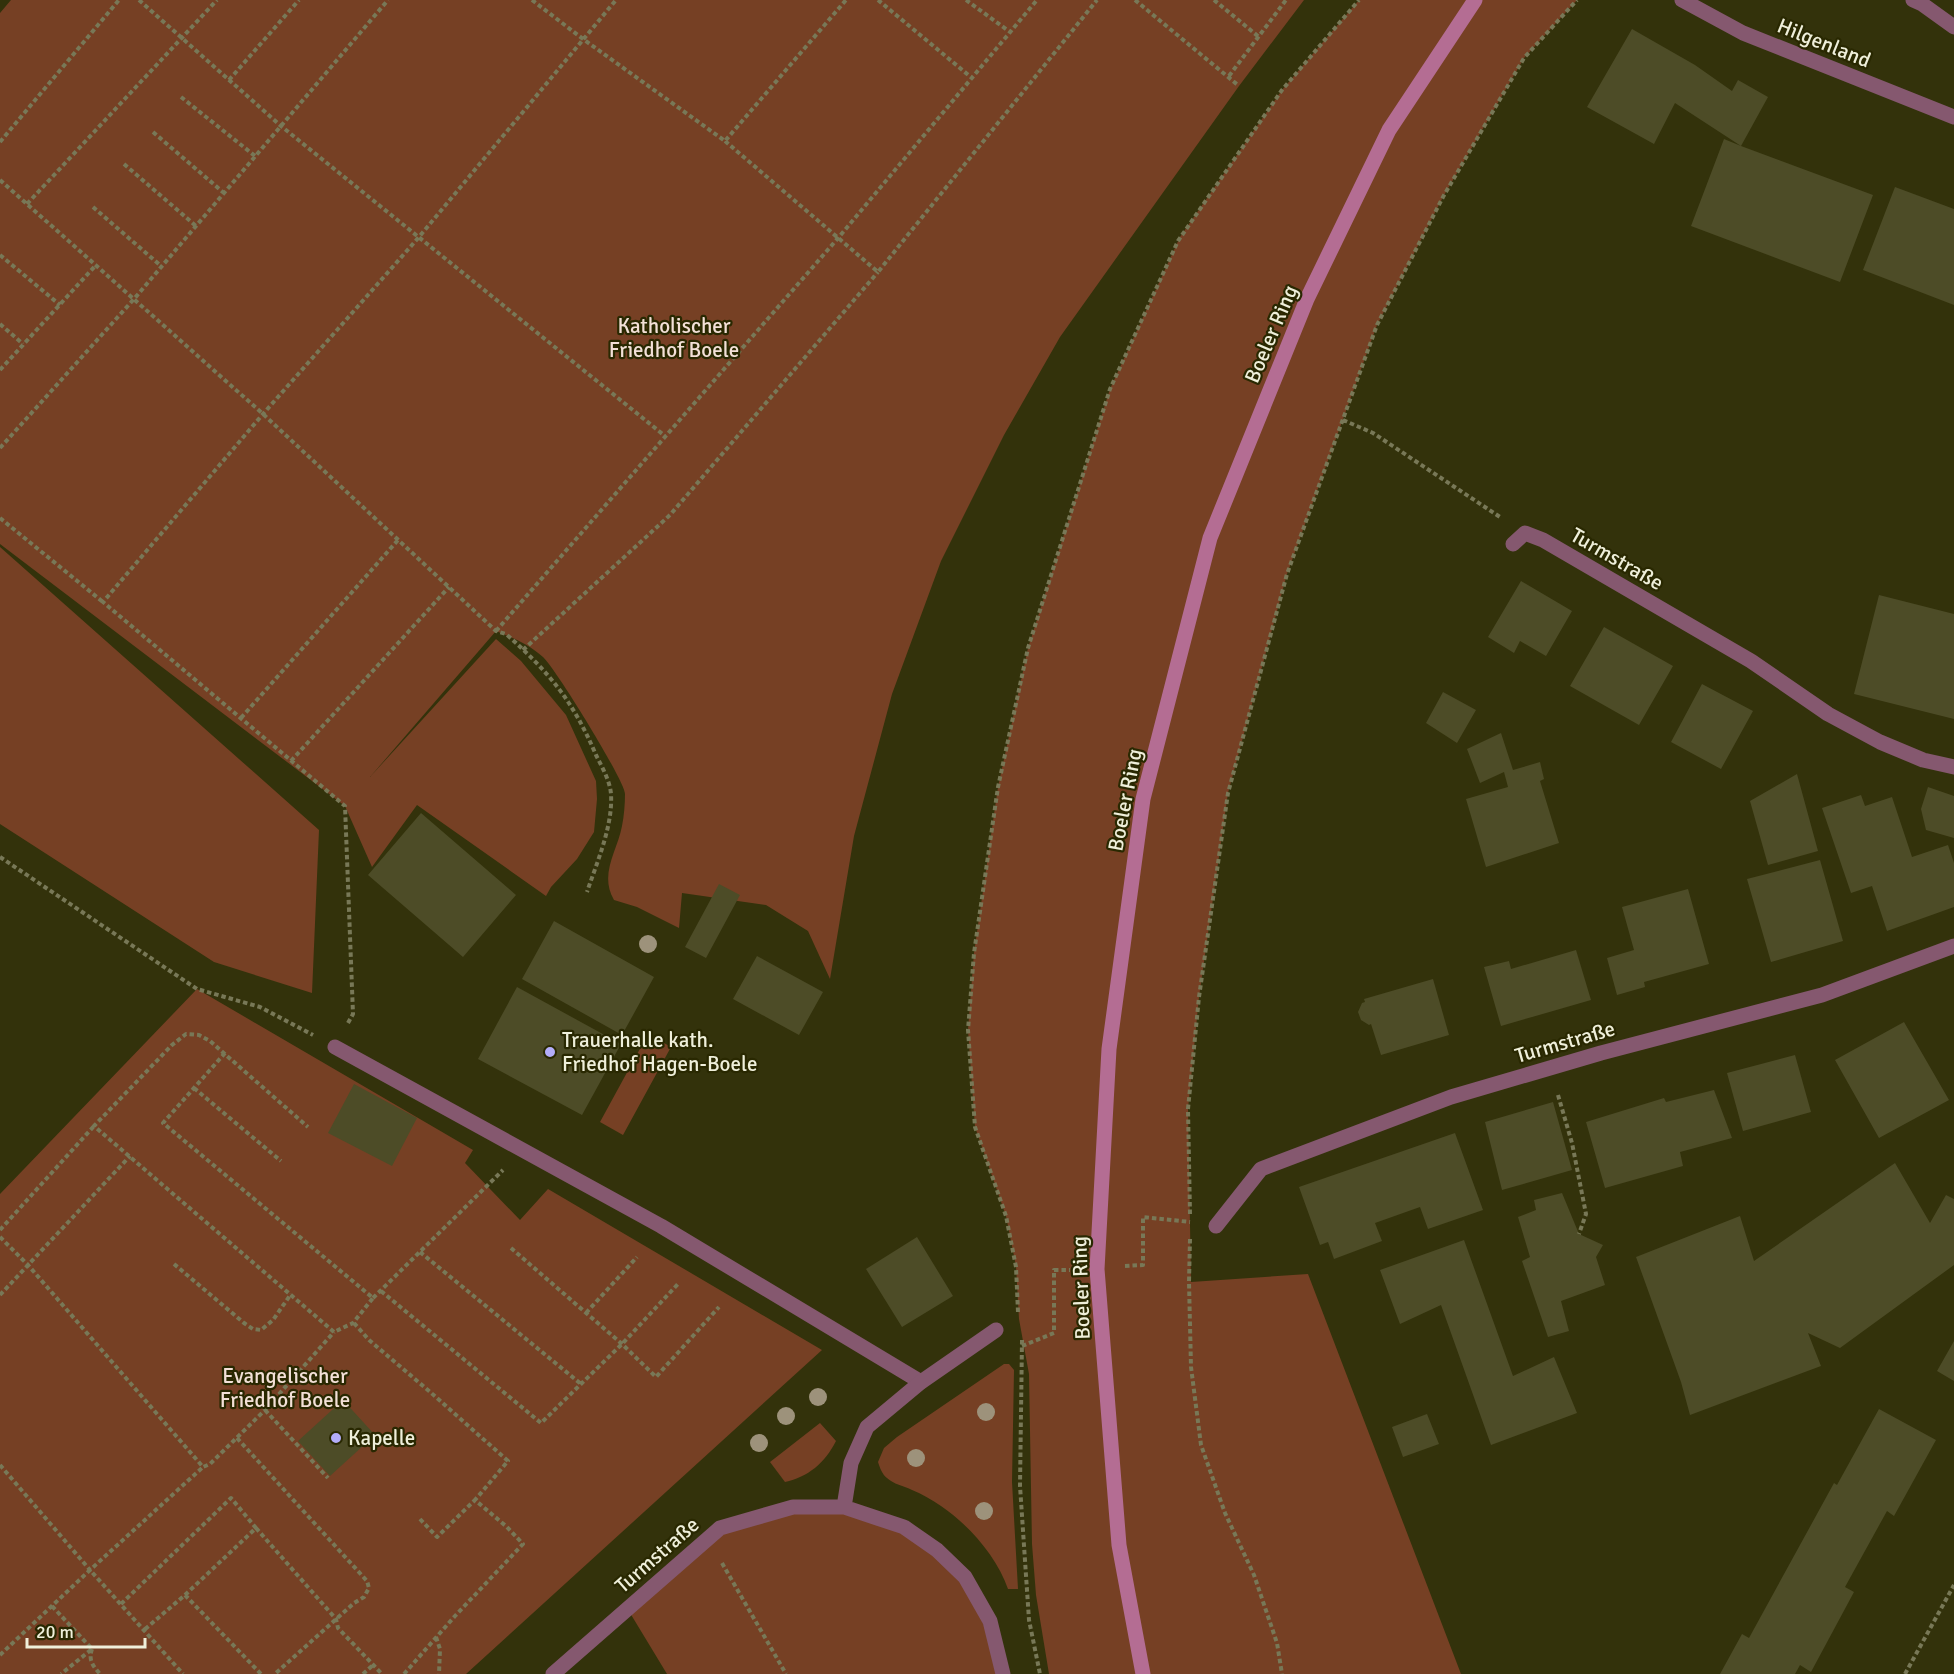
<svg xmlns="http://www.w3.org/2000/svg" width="1954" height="1674" viewBox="0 0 1954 1674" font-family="Signika,sans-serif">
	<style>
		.green { fill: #764024 }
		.building { fill: #4d4c27 }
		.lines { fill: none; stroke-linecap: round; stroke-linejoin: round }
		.path { stroke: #787857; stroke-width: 4; stroke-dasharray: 4.5 3; stroke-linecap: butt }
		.service { stroke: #85586f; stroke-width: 15 }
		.minor { stroke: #85586f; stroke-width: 15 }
		.secondary { stroke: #b46d93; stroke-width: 15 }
		.tree { fill: #9d927b }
		.poi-dot { fill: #b3adf9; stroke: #292801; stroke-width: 2 }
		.labels { text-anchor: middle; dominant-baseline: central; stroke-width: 4.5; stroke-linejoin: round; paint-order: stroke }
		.street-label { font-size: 21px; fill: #efefda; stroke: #292801 }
		.park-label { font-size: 21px; fill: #f3e0d7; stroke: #292801 }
		.poi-label { font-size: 21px; fill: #efefda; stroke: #292801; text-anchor: start }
	</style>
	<rect width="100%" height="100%" fill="#33320b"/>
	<path class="green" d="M11,0H1304L1239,86L1060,337L1004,435L941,561L892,694L854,836L830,979L808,931L766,905L682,893L679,928L637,907L614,900C599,874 617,852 622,826C624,816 625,804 625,794C625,781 556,669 543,657C527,643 515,639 496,631L370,777L496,639L521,661L566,715L596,781L597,799L594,832L577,859L551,887L546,896L417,805L372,867L345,806L0,544V13Z
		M1359,0H1577L1524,58L1443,197L1377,325L1287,574L1228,793L1199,997L1188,1109L1191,1282L1308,1274L1461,1674H1049L1036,1595L1032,1544L1029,1374L1019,1319L1016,1266L1006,1216L975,1127L968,1030L974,953L998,787L1028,648L1110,389L1180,237L1282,90Z
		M0,547L319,830L312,993L214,962L0,824Z
		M197,989L473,1150L465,1163L520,1220L548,1189L822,1350L466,1674H0V1194Z
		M648,1034L671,1047L623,1135L600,1122Z
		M1004,1364H1009L1014,1370L1012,1482L1018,1589H1008C997,1557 969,1525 941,1506C932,1500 922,1494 912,1490C904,1486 893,1484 887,1478C882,1474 880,1468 878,1462L884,1448L897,1437Z
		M820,1423L836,1441C825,1463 808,1477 785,1482L770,1462Z
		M793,1507H844L904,1527L965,1577L1003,1674H667L627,1608L720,1528Z"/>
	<path class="building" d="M1632,29L1695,65L1732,91L1738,80L1768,97L1741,146L1873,195L1840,282L1691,226L1724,139L1741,146L1675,103L1654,144L1587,107Z
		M1895,187L1954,209V305L1863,270Z
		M1521,581L1572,611L1546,656L1520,641L1514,653L1488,637Z
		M1879,595L1954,614V719L1854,694Z
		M1604,627L1673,666L1639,725L1570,686Z
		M1702,684L1753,711L1721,769L1671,742Z
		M1443,692L1476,710L1457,743L1426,723Z
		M1501,733L1513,770L1540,762L1544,779L1540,781L1559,843L1486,867L1466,799L1508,787L1504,772L1480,783L1467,749Z
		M1797,774L1818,851L1768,865L1750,801Z
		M1928,787L1954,796V838L1926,830L1921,809Z
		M1861,795L1865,806L1892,797L1912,857L1948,845L1954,863V907L1887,931L1872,886L1851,893L1822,808Z
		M421,813L516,895L463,957L368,875Z
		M1820,860L1843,941L1771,962L1747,879Z
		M719,884L740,895L706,958L685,947Z
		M1688,889L1709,964L1644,982L1645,987L1617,995L1607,958L1634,950L1622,907Z
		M554,921L654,977L622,1035L522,979Z
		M1576,950L1591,1000L1501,1026L1484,967L1509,961L1511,969Z
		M757,956L823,992L799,1035L733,999Z
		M1433,979L1449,1035L1381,1055L1371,1024L1369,1025L1361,1020L1358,1012L1362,1003L1365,1002L1364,999Z
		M517,987L621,1044L582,1115L478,1059Z
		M1904,1022L1949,1100L1879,1138L1835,1060Z
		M1795,1055L1811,1112L1743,1131L1727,1073Z
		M354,1084L417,1118L392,1166L328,1133Z
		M1714,1090L1732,1138L1680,1152L1683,1166L1605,1188L1586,1122L1664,1098L1666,1102Z
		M1553,1102L1572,1170L1502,1190L1485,1122Z
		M1455,1133L1483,1210L1428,1229L1420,1207L1375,1223L1382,1241L1334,1259L1328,1242L1320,1245L1299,1187Z
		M1895,1163L1930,1223L1946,1195L1954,1199V1265L1840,1348L1808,1333L1821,1366L1690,1415L1681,1382L1636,1257L1740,1216L1754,1261Z
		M1562,1193L1579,1234L1603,1245L1596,1257L1605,1285L1561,1301L1569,1331L1548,1337L1522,1261L1530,1257L1518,1217L1536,1210L1534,1200Z
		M917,1237L953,1296L902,1327L866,1269Z
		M1464,1240L1513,1376L1554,1357L1577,1413L1491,1445L1441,1305L1400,1324L1380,1270Z
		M1954,1341V1381L1937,1371Z
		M343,1400L375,1435L330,1476L298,1441Z
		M1879,1409L1936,1440L1894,1516L1887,1511L1845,1587L1854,1592L1811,1672L1800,1665L1795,1674H1720L1742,1634L1749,1638L1834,1483L1837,1485Z
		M1427,1414L1439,1444L1403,1457L1392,1427Z"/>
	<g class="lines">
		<path class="path" d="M139,0L281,126L665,436
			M532,0L583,39L725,141L846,0
			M878,0L972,78
			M966,0L1010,32
			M1135,0L1239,86
			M1214,0L1259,37
			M1229,76L1286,0
			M229,80L299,0
			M181,97L255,156
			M153,132L224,193
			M725,141L878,272L1097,0
			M0,142L119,0
			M124,164L196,226
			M0,180L263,414L496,631L506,634C550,673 573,701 596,755C602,767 610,781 611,794C613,826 597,862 587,892
			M27,204L217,0
			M93,207L161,266
			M0,255L60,305
			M0,324L23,344
			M0,370L96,265
			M1343,420L1373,433L1500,517
			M0,448L134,299L388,0
			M0,518L103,602
			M496,631L839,237L1037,0
			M523,650L670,515L878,272
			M241,718L398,540
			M291,761L449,587
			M0,857L197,989L260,1007L313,1035
			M348,1023L353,1014L345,806L103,602L263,414L419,237L616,0
			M225,1053L163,1123L373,1298L353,1323L334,1332L94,1126L172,1045L186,1034L199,1035L210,1041L308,1127
			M194,1088L281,1161
			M1558,1095L1572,1143L1586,1214L1579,1234
			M1190,1214L1188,1109L1199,997L1228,793L1287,574L1377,325L1443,197L1524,58L1577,0
			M0,1230L94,1126
			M0,1237L28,1265L203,1467L210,1464L265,1410L334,1332
			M1190,1239L1189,1282L1191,1367L1201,1445L1225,1513L1254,1575L1277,1643L1282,1674
			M511,1248L622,1344L656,1377L719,1307
			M420,1252L581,1384
			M174,1264L244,1323L253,1329L261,1330L273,1320L291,1294
			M1125,1266L1143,1265V1217L1190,1222
			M381,1291L541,1423L622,1344L678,1284
			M0,1295L130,1156
			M373,1298L503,1170
			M1018,1312L1016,1267L1006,1216L975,1127L968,1030L974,953L998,787L1028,648L1110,389L1178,241L1282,90L1359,0
			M586,1313L637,1257
			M354,1323L369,1340L429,1391L508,1461L475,1500L507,1527L523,1544L455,1616L404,1674
			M1022,1340L1020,1486L1029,1620L1040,1674
			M1022,1346L1054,1333V1270H1070
			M265,1410L328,1478
			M237,1438L367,1581L369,1588L364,1597L354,1603L275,1674
			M0,1465L90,1570L203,1467
			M420,1519L437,1537L475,1500
			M256,1528L336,1619L338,1628L382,1674
			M722,1563L786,1674
			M185,1595L261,1674
			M121,1604L231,1498L256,1528L185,1595L144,1630
			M52,1606L92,1649L61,1674
			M436,1637L440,1649L439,1674
			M92,1649C88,1660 93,1666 100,1674
			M0,1655L90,1570L183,1674
			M363,1674L373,1665
			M1905,1674L1954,1585"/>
		<path class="service" d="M1913,0L1922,4L1954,27
			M1513,544L1525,533L1543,540L1751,661L1828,714L1880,742L1923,760L1954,767
			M335,1047L661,1226L921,1382"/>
		<path class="minor" d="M1682,0L1743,33L1954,117
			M1216,1226L1261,1169L1451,1097L1601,1053L1822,995L1954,946
			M844,1507L851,1463L867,1427L921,1382L996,1330
			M553,1674L720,1528L793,1507H844L904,1527L937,1550L965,1577L990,1621L1003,1674"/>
		<path class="secondary" d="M1143,1674L1119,1545L1097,1269L1109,1049L1143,799L1210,538L1307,299L1389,130L1475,0"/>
	</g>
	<g class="tree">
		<circle cx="648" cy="944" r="9"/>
		<circle cx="818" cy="1397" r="9"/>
		<circle cx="986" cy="1412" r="9"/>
		<circle cx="786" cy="1416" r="9"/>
		<circle cx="759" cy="1443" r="9"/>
		<circle cx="916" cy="1458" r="9"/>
		<circle cx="984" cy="1511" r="9"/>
	</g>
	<g class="poi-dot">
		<circle cx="550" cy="1052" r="6"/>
		<circle cx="336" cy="1438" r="6"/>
	</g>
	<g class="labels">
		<g class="street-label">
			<text transform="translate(1824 43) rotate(22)">Hilgenland</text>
			<text transform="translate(1271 334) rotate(-67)">Boeler Ring</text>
			<text transform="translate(1617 559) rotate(30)">Turmstraße</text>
			<text transform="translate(1125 800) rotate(-79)">Boeler Ring</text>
			<text transform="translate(1565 1042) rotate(-16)">Turmstraße</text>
			<text transform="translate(1081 1288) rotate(-92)">Boeler Ring</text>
			<text transform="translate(657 1555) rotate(-41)">Turmstraße</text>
		</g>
		<g class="park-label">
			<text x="674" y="326">Katholischer<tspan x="674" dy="24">Friedhof Boele</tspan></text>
			<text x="285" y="1376">Evangelischer<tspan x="285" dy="24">Friedhof Boele</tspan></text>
		</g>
		<g class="poi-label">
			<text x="562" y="1040">Trauerhalle kath.<tspan x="562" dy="24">Friedhof Hagen-Boele</tspan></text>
			<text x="348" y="1438">Kapelle</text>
		</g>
	</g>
	<path d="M27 1638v9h118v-9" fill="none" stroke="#efefda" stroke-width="3"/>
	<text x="36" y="1638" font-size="18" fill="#efefda" stroke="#292801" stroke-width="4.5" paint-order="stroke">20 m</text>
</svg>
